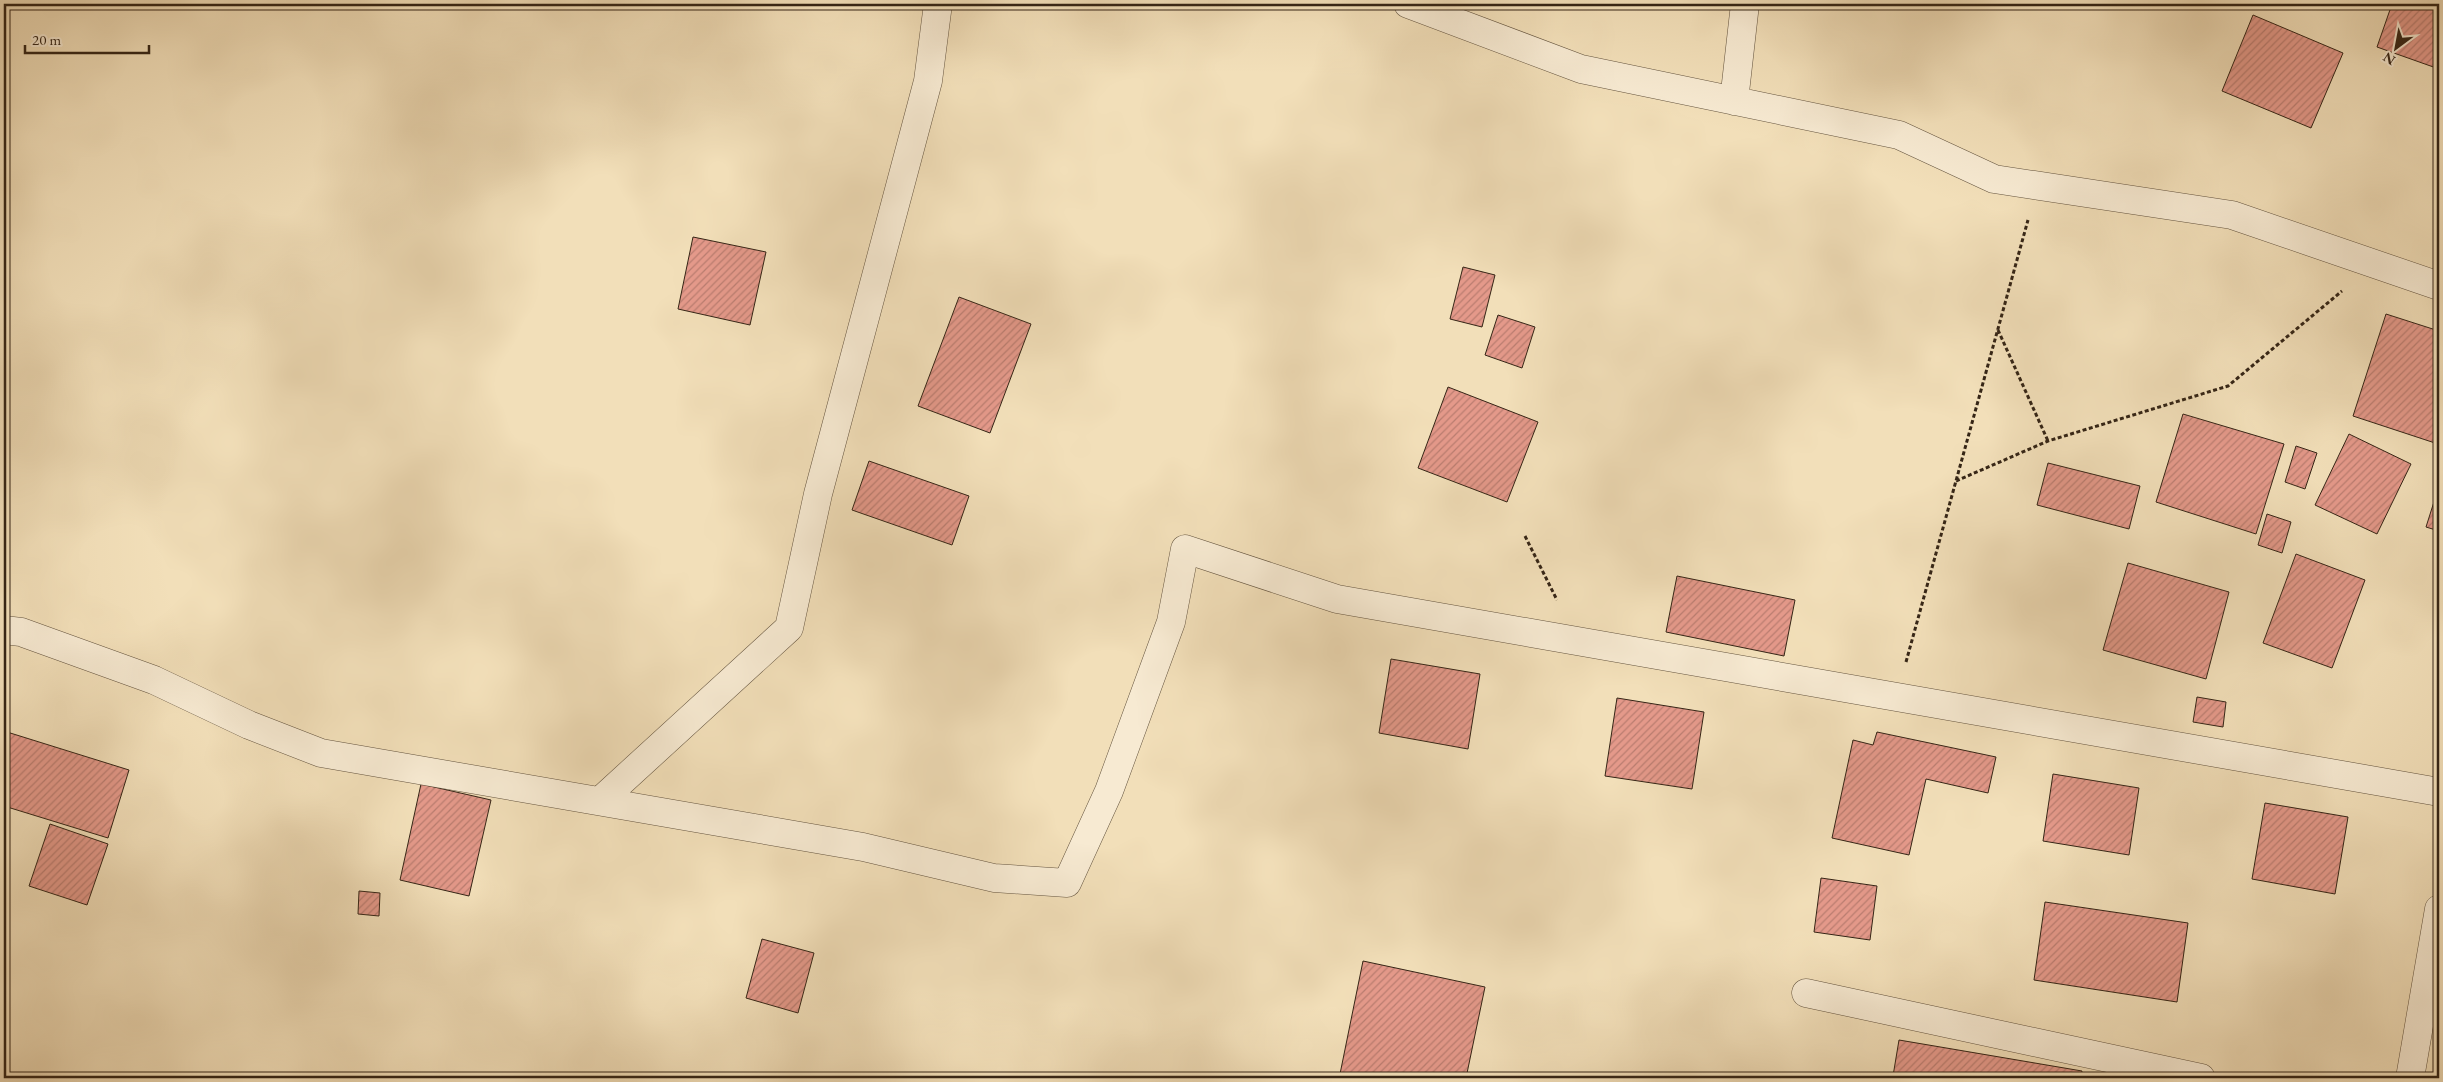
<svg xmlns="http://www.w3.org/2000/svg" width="2443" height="1082" viewBox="0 0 2443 1082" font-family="'EB Garamond',serif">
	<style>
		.building { fill: url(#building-hatch); stroke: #352516 }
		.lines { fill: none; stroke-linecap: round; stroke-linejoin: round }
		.minor-casing { stroke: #64543f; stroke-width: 29 }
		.path { stroke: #352516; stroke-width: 3; stroke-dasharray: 4 2.5; stroke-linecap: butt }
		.minor { stroke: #f7ead2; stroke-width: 28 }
	</style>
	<defs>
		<pattern id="building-hatch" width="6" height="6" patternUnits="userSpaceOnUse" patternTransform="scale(1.25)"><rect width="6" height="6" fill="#e4998a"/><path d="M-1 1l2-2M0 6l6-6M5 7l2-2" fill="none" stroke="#ba7d70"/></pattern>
	</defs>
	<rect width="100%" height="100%" fill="#f2dfb9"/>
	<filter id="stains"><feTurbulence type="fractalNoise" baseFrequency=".004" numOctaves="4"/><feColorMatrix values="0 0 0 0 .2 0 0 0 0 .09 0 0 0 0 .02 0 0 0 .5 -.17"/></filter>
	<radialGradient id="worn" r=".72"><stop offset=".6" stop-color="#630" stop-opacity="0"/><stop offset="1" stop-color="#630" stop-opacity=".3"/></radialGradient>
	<path class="building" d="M835,4H848L847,8Z
		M2392,4H2439V69L2377,47Z
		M2253,15L2343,53L2311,128L2222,91Z
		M693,237L766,252L750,325L678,309Z
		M1463,267L1495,275L1482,327L1450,319Z
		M959,297L1031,324L990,433L918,406Z
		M2386,314L2439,331V429L2435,443L2353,416Z
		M1498,315L1535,327L1522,368L1485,355Z
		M1448,387L1538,422L1507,502L1418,468Z
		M2183,414L2284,444L2256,534L2156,502Z
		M2349,434L2411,464L2377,534L2315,505Z
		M2296,446L2317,453L2305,489L2285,482Z
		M869,461L969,496L952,545L852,510Z
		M2048,463L2140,486L2129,529L2037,505Z
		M2439,486V531L2426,527Z
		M2267,514L2291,522L2282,553L2258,545Z
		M2296,554L2365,580L2332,668L2263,643Z
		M2128,563L2229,592L2206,679L2103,650Z
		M1677,576L1795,600L1784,656L1666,632Z
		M1391,659L1480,674L1468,749L1379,733Z
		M2197,697L2226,702L2223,727L2193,722Z
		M1617,698L1704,712L1692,789L1605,776Z
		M7,732L129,770L108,838L4,806V744Z
		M1877,732L1996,757L1988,793L1926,779L1909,855L1832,838L1853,740L1873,745Z
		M2053,774L2139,788L2129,855L2043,841Z
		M421,784L491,800L469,896L400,880Z
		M2265,803L2348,817L2335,894L2252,879Z
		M50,824L108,844L87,905L29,886Z
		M1821,878L1877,886L1870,940L1814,932Z
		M359,891L380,893L379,916L358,914Z
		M2045,902L2188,923L2177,1002L2034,980Z
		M762,939L814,953L798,1013L746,998Z
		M1363,961L1485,987L1466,1078H1360L1340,1074Z
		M1899,1040L2082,1071L2081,1078H1904L1893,1076Z"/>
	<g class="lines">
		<g class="minor-casing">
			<path id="minor" d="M1408,4L1581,69L1899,135L1994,179L2232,215L2439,286
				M1734,101L1745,4
				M4,630L21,632L154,680L249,725L321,753L863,847L994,878L1067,883L1109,791L1171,622L1185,549L1337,599L2439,792
				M600,801L789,628L818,494L928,81L938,4
				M1806,993L2201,1078
				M2410,1078L2439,909"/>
		</g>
		<path class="path" d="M1998,330L2048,441
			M1956,481L2048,441L2228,386L2342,291
			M1525,536L1557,600
			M1906,662L2028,220"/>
		<use href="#minor" class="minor"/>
	</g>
	<rect width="2443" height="1082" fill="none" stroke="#f2dfb9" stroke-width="20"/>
	<rect x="5" y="5" width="2433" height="1072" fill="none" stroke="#352516" stroke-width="2.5"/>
	<rect x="10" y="10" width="2423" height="1062" fill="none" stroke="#352516"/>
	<g transform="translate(2396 48) rotate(212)" stroke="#f7ead2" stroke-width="4" paint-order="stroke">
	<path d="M0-4L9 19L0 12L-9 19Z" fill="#352516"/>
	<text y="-8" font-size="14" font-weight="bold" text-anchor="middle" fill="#352516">N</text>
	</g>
	<path d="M25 45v8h124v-8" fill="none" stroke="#352516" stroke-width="2.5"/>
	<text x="32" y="45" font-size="15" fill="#352516" stroke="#f7ead2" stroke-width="4" paint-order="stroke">20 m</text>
	<rect width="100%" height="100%" filter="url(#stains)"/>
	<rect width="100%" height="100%" fill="url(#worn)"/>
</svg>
